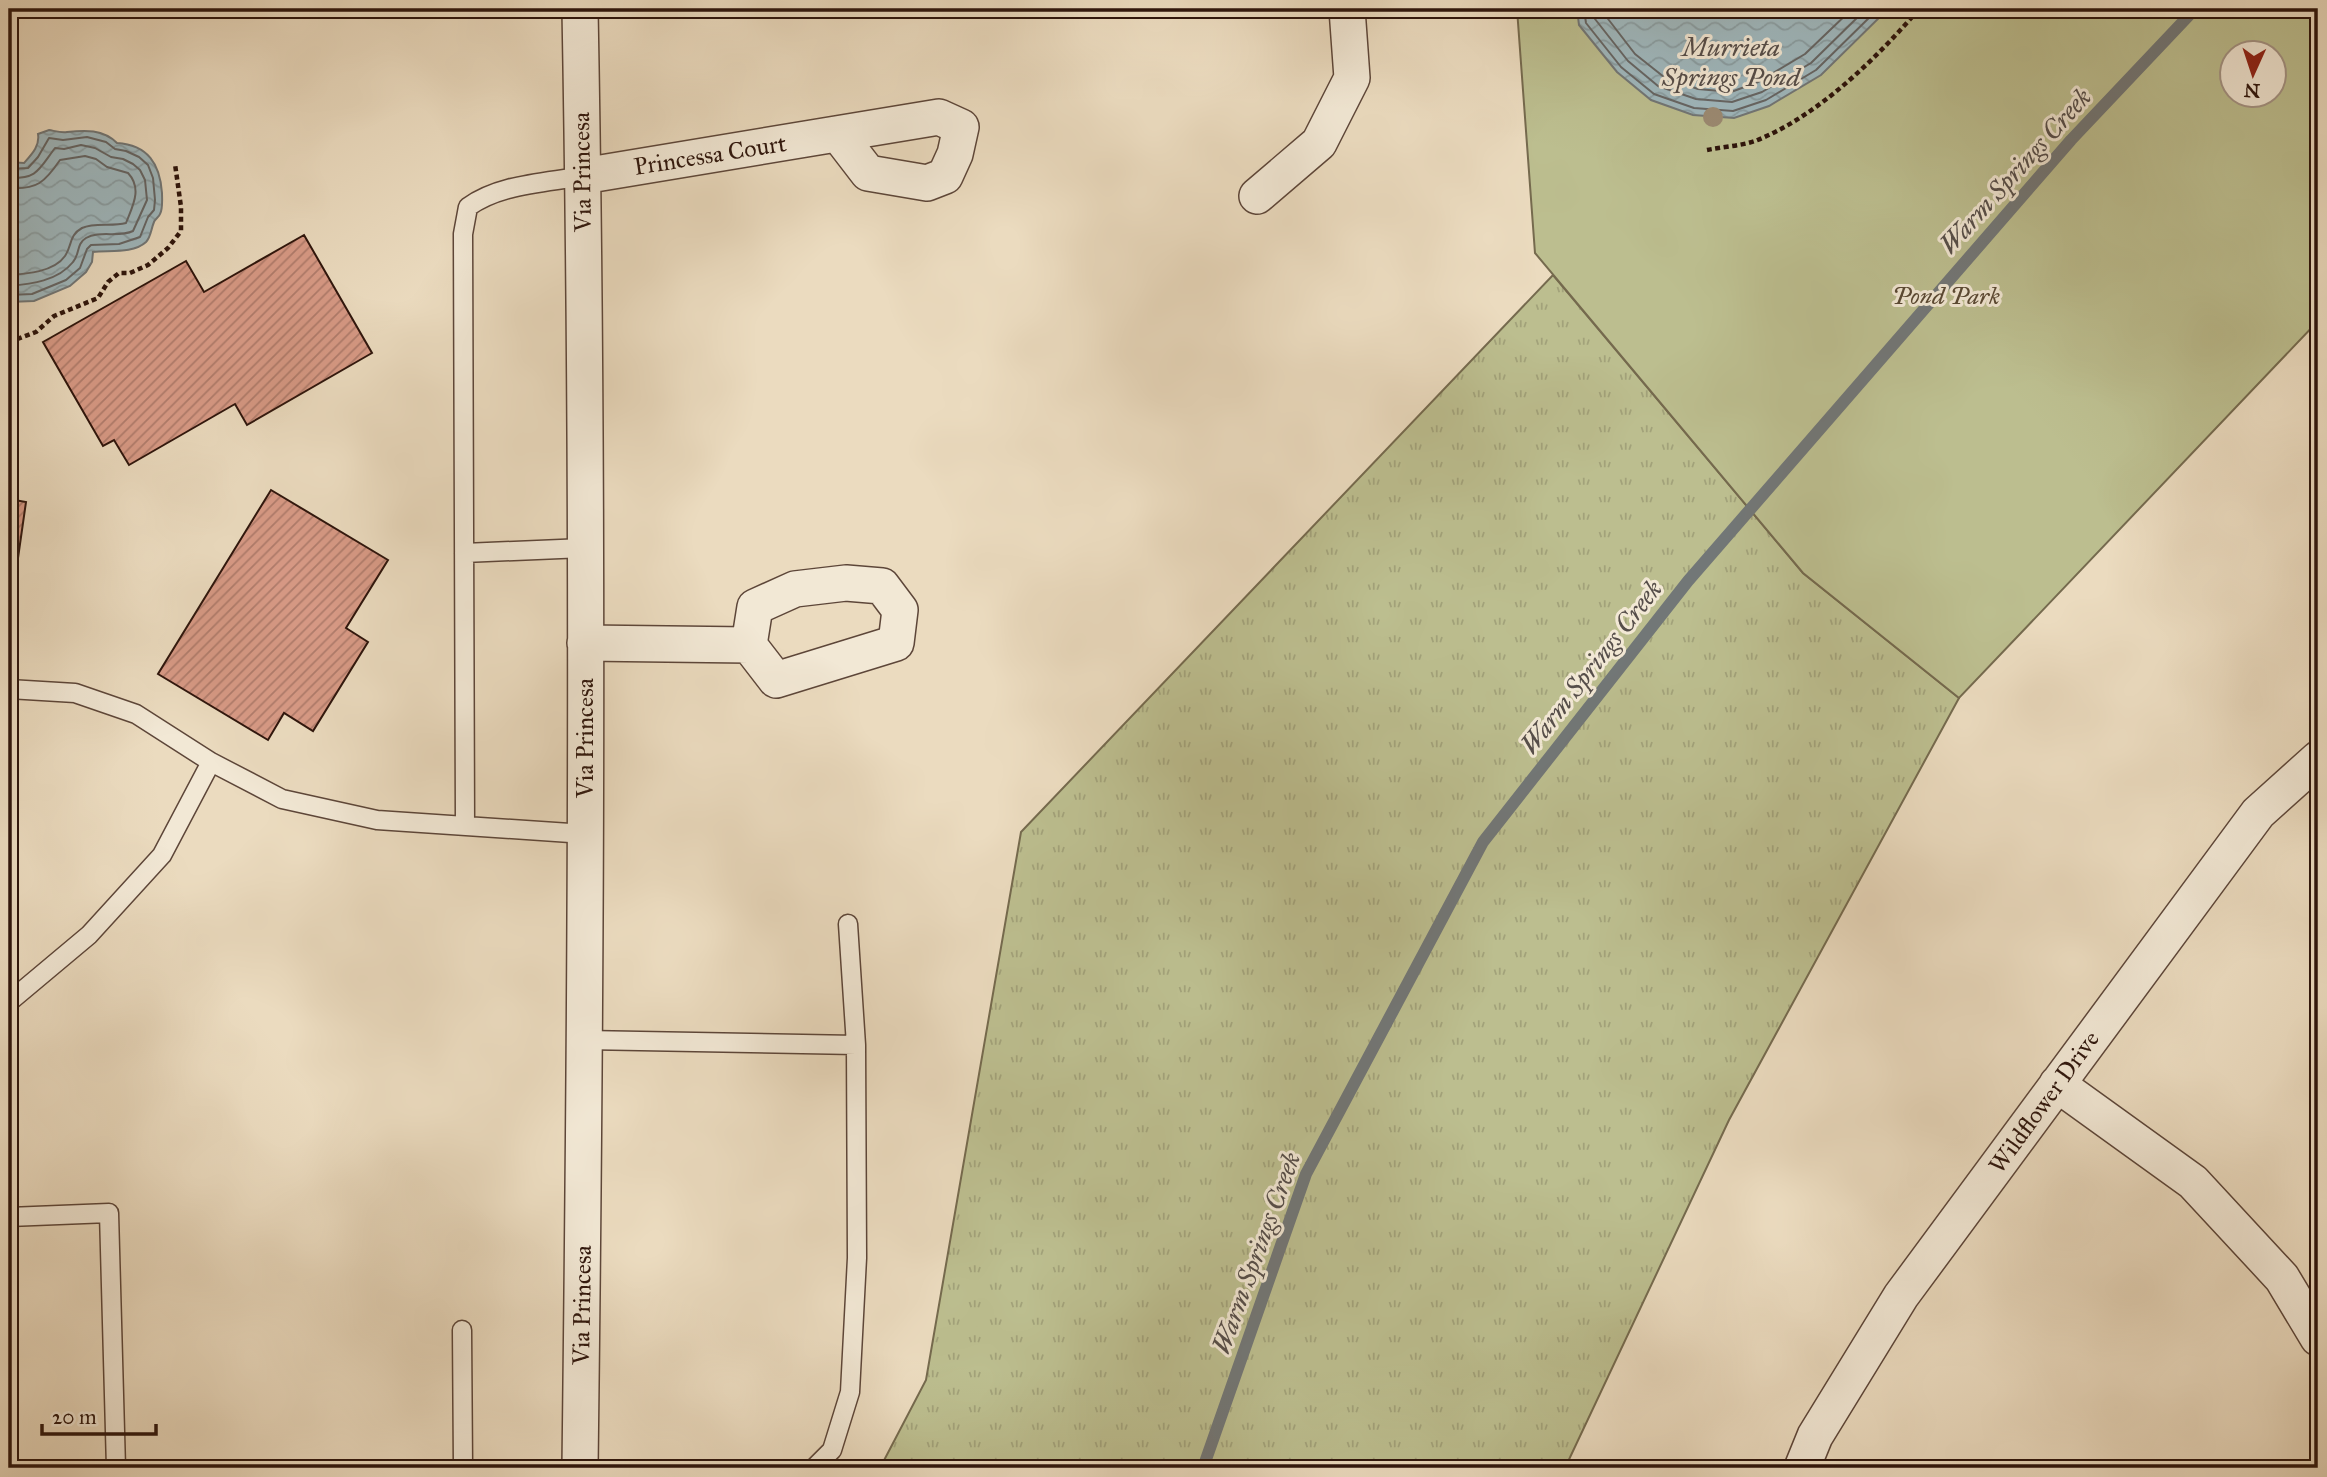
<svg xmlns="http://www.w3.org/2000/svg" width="2327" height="1477" viewBox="0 0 2327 1477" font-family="'IM FELL Great Primer',serif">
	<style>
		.grass { fill: url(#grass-tufts); stroke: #756a4e; stroke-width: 2 }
		.park { fill: #bcbe8f; stroke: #756a4e; stroke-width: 2; fill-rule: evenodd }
		.water { fill: url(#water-waves); stroke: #727777; stroke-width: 2 }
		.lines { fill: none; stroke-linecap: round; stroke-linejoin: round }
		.shore { stroke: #666665; stroke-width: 2 }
		.stream { stroke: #727777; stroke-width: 12 }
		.building { fill: url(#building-hatch); stroke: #2e150c; stroke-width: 2 }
		.lane-casing { stroke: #5d4639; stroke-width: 21 }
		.street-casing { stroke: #5d4639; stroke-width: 38 }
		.path { stroke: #2e150c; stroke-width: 4.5; stroke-dasharray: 5 3.5; stroke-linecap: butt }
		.lane { stroke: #f2e8d5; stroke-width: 18 }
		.street { stroke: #f2e8d5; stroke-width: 35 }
		.tree { fill: #9b8a72 }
		.labels { text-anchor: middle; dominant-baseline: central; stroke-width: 6; stroke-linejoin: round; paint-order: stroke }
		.street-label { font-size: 24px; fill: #2e150c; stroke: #f2e8d5 }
		.park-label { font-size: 24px; font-style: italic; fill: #594833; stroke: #f2e8d5 }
		.water-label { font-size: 26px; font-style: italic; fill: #564e4a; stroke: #f2e8d5 }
	</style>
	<defs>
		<pattern id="grass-tufts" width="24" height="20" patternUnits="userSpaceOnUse" patternTransform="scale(1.75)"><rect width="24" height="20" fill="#bcbe8f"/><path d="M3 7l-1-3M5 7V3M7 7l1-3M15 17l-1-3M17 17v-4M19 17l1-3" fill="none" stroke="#a2a27a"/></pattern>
		<pattern id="water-waves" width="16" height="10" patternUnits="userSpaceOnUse" patternTransform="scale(1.75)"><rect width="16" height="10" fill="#9fb8be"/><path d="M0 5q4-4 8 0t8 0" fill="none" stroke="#899da2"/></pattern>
		<pattern id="building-hatch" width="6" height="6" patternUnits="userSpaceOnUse" patternTransform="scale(1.75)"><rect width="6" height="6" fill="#d89a86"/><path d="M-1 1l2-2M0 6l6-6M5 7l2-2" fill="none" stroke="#b07c6c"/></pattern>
	</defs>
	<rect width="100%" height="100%" fill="#ebdbbf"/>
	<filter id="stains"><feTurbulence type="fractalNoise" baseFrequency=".00286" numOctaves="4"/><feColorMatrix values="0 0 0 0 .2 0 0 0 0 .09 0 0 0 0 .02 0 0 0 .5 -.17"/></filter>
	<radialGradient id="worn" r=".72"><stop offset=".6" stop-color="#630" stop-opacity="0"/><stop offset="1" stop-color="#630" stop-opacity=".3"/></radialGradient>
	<path class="grass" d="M1553,275L1803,573L1959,698L1729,1120L1565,1468H880L926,1380L1021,832Z"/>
	<path class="park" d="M1517,9H2318V321L1959,698L1803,573L1535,253ZM2232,52H2274V94H2232Z"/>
	<path class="water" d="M1577,9H1888L1821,75L1769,106L1734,118L1693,115L1651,100L1617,72L1579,25Z
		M49,130C55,131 61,133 67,132C85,130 103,129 117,143C148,145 160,164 162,193C162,199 163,209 160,214C159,217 155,219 154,222C151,229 151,237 146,242C133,254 109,250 93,252L92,262L86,272L70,286L34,301L9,302V162L24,163C32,154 40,146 38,134Z"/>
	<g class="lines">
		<path class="shore" d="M1584,9L1586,23L1621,67L1654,94L1694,108L1733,111L1766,100L1816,70L1878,9
			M1593,9L1595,19L1628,61L1658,86L1696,99L1732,102L1762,92L1811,63L1866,9
			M1604,9L1605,15L1635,54L1664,77L1698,89L1731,92L1758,82L1805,54L1852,9
			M9,169L28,168L38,157L49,138L63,140L87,137L106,142L115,149L126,151L139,157L148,165L153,178L155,200L154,210L148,217L140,237L119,244L91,245L87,249L80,268L66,280L32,294L9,295
			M9,178C38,179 39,169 55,148L64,149L81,145L95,148L111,157L123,159L133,164L140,170L145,180L147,200L133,231C119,238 99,230 86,238C76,244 80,254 73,262C58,281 31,284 9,286
			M9,188C37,190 45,182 60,160L85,156L96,159L107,167L128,173C143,189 132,207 126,223C112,227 95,222 82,228C69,235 72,246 65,256C54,272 26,274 9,275"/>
		<path class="stream" d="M1203,1468L1306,1174L1483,842L1688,581L2071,140L2195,9"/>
	</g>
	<path class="building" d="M304,235L372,353L247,425L235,404L129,465L114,440L103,446L43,342L186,261L204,292Z
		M271,490L388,560L346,628L368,642L313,731L284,713L268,740L158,674Z
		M9,499L26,502L9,621Z"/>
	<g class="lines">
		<g class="lane-casing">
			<path id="lane" d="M464,553L584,548
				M9,689L75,693L136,714L211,762
				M465,826L463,234L468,207C500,184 544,183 583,176
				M9,1002L89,935L162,855L211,762L282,799L377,820L585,834
				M585,1040L856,1045
				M9,1217L109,1213L116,1468
				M462,1330L463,1468
				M814,1468L832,1450L850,1392L857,1258L856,1045L848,924"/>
		</g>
		<g class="street-casing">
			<path id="street" d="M583,176L939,117L961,127L955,154L945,176L927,183L868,173L838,134
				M1257,196L1319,143L1352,78L1347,9
				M585,643L749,645L776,680L896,643L900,610L882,586L846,583L795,589L755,607L749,645
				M2057,1084L2193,1182L2282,1278L2318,1338
				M580,1468C586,982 589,495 580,9
				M1802,1468L1815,1436L1901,1296L2258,813L2318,759"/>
		</g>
		<path class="path" d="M1707,150C1722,147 1740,146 1755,141C1817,117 1876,59 1919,9
			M9,342L36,332L54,316L98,298L108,282L119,273H130L148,265L168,248L181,231V207L175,164"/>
		<use href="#lane" class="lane"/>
		<use href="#street" class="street"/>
	</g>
	<circle class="tree" cx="1713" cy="117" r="10"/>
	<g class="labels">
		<g class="street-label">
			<text transform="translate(710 155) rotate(-9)">Princessa Court</text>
			<text transform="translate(582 172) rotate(-91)">Via Princesa</text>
			<text transform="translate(585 738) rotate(-90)">Via Princesa</text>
			<text transform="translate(2044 1102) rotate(-54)">Wildflower Drive</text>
			<text transform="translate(582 1305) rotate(-89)">Via Princesa</text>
		</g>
		<g class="park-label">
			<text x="1946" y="296">Pond Park</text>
		</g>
		<g class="water-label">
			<text x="1731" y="47">Murrieta<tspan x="1731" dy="30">Springs Pond</tspan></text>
			<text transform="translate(2015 171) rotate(-48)">Warm Springs Creek</text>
			<text transform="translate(1591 667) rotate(-52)">Warm Springs Creek</text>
			<text transform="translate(1256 1253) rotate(-70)">Warm Springs Creek</text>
		</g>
	</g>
	<rect width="2327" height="1477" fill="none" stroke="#ebdbbf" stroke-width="35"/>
	<rect x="10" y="10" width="2306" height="1456" fill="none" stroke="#2e150c" stroke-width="3.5"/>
	<rect x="18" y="18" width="2292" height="1442" fill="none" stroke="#2e150c" stroke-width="2"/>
	<g transform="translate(2253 74) rotate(183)"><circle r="33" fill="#f2e8d5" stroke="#a49485" stroke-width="2"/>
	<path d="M0-5L12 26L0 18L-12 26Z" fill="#8f2418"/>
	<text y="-10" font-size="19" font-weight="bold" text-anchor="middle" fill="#2e150c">N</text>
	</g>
	<path d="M42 1424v10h114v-10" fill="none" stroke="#2e150c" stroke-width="3.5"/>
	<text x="52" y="1424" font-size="21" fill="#2e150c" stroke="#f2e8d5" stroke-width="5" paint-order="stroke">20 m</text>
	<rect width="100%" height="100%" filter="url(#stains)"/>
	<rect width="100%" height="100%" fill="url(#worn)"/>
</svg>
